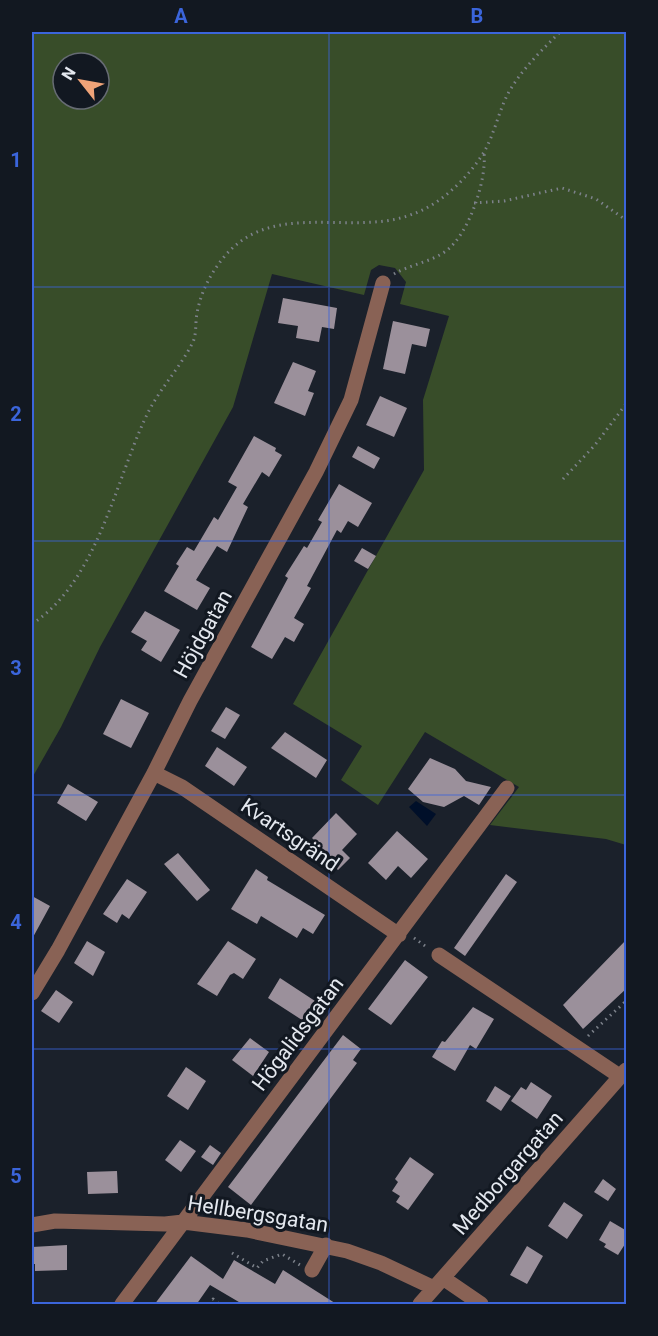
<svg xmlns="http://www.w3.org/2000/svg" width="658" height="1336" viewBox="0 0 658 1336" font-family="Roboto,sans-serif">
	<style>
		.forest { fill: #384d29; fill-rule: evenodd }
		.water { fill: #000f29 }
		.building { fill: #9b909b }
		.lines { fill: none; stroke-linecap: round; stroke-linejoin: round }
		.path { stroke: #7d828b; stroke-width: 3; stroke-dasharray: 1.5 4.5; stroke-linecap: butt }
		.minor { stroke: #896255; stroke-width: 15 }
		.grid { fill: none; stroke: #3b65db; stroke-width: 1.5; stroke-opacity: 0.55 }
		.labels { text-anchor: middle; dominant-baseline: central; stroke-width: 6; stroke-linejoin: round; paint-order: stroke }
		.street-label { font-size: 21px; fill: #e4e8ef; stroke: #121821 }
		.neatline { fill: none; stroke: #3b65db; stroke-width: 2 }
		.grid-label { font-size: 20px; text-anchor: middle; font-weight: bold; fill: #3b65db }
	</style>
	<rect width="100%" height="100%" fill="#1b212b"/>
	<path class="forest" d="M32,32H626V845L606,839L490,825L519,787L425,732L378,805L341,780L362,746L293,704L424,470L423,400L449,316L400,304L406,282L395,268L379,265L371,270L364,295L272,274L233,407L100,647L61,727L32,778ZM63,63H99V99H63Z"/>
	<path class="water" d="M416,801L436,814L427,826L409,807Z"/>
	<path class="building" d="M283,298L337,308L334,329L322,327L319,342L296,338L298,326L278,323Z
		M393,321L430,329L426,347L412,344L405,374L383,369Z
		M293,362L316,371L308,391L314,393L305,416L274,403Z
		M380,396L407,408L394,437L366,425Z
		M254,436L276,448L275,451L282,455L269,477L262,472L243,504L248,507L227,552L217,546L196,580L210,588L197,610L164,591L179,566L176,564L187,547L194,551L214,517L218,520L237,487L228,482Z
		M358,446L380,458L374,469L352,457Z
		M339,484L372,503L358,527L348,521L341,533L337,530L307,586L311,588L294,618L304,624L294,642L285,637L272,659L251,647L288,578L285,576L304,546L307,548L322,522L318,520Z
		M362,548L376,556L368,569L354,561Z
		M145,611L180,630L161,662L141,650L147,641L131,632Z
		M121,699L149,713L131,748L103,734Z
		M226,707L240,715L225,739L211,731Z
		M285,732L327,760L316,778L271,748Z
		M217,747L247,767L234,786L205,766Z
		M430,758L455,769L466,781L491,787L479,805L464,796L444,807L423,802L408,789Z
		M68,784L98,802L86,821L57,803Z
		M336,813L357,834L342,850L350,858L338,870L312,845L315,841L312,838Z
		M397,831L428,859L411,878L398,866L386,880L368,863Z
		M178,853L210,890L197,901L164,864Z
		M256,869L268,877L267,880L325,915L313,934L303,928L297,938L261,916L257,924L231,909Z
		M506,874L517,882L465,956L454,948Z
		M127,879L147,892L129,919L122,914L117,923L103,914Z
		M32,896L50,906L32,939Z
		M627,939V988L583,1029L563,1005Z
		M87,941L105,952L93,976L74,963Z
		M228,941L256,959L243,979L234,973L230,975L217,996L197,984Z
		M405,960L428,977L391,1025L368,1009Z
		M280,978L315,1001L302,1020L268,998Z
		M56,990L73,1002L59,1023L41,1011Z
		M473,1007L494,1019L476,1049L470,1045L455,1071L432,1057L442,1041L445,1042Z
		M343,1035L361,1049L353,1060L357,1063L251,1205L228,1187Z
		M250,1038L269,1052L253,1076L232,1060Z
		M186,1067L206,1081L188,1110L167,1096Z
		M531,1082L552,1096L537,1119L511,1101L521,1087L526,1090Z
		M495,1086L511,1096L501,1111L486,1101Z
		M180,1140L196,1151L181,1172L165,1160Z
		M210,1145L221,1153L213,1165L201,1157Z
		M410,1157L434,1174L408,1210L396,1202L400,1196L392,1191L398,1182L395,1179Z
		M117,1171L118,1193L88,1194L87,1172Z
		M603,1179L616,1189L608,1201L594,1192Z
		M564,1202L583,1215L567,1239L548,1226Z
		M610,1221L627,1231V1241L618,1255L604,1247L606,1244L599,1240Z
		M67,1245V1270L35,1271V1264H32V1247Z
		M527,1246L543,1256L527,1284L510,1275Z
		M191,1256L223,1279L234,1260L275,1284L283,1270L338,1305H244L210,1285L196,1305H154Z"/>
	<g class="lines">
		<path class="path" d="M474,203L504,201L562,188L596,199L626,220
			M394,274C409,265 431,262 446,251C469,234 487,180 484,152
			M563,479L595,445L626,404
			M32,624C96,582 114,487 144,421C157,391 178,371 192,344C197,335 195,324 197,313C201,292 210,274 224,257C273,198 352,238 413,214C441,204 468,178 484,152C495,133 499,109 510,90C524,67 542,50 560,32
			M414,938L428,948
			M588,1036L626,1001
			M232,1253L257,1268L263,1261L282,1254L300,1265
			M209,1304L213,1299L219,1304"/>
		<path class="minor" d="M154,773L182,787L399,935
			M439,955L621,1077
			M32,993L58,950L154,773L190,701L316,472L351,400L383,283
			M32,1225L55,1221L165,1224L183,1222L247,1230L347,1251L381,1263L434,1288
			M312,1270L326,1245
			M443,1278L481,1304
			M122,1304L507,788
			M420,1304L626,1070"/>
	</g>
	<path class="grid" d="M329,32V1304M32,287H626M32,541H626M32,795H626M32,1049H626"/>
	<g class="labels">
		<g class="street-label">
			<text transform="translate(203 634) rotate(-61)">Höjdgatan</text>
			<text transform="translate(290 835) rotate(34)">Kvartsgränd</text>
			<text transform="translate(298 1034) rotate(-53)">Högalidsgatan</text>
			<text transform="translate(508 1173) rotate(-49)">Medborgargatan</text>
			<text transform="translate(258 1214) rotate(9)">Hellbergsgatan</text>
		</g>
	</g>
	<rect width="658" height="1336" fill="none" stroke="#121821" stroke-width="66"/>
	<g transform="translate(81 81) rotate(301)"><circle r="28" fill="#121821" stroke="#666b73" stroke-width="1.5"/>
	<path d="M0-4.5L10 22L0 15L-10 22Z" fill="#efa378"/>
	<text y="-9" font-size="16" font-weight="bold" text-anchor="middle" fill="#e4e8ef">N</text>
	</g>
	<rect x="33" y="33" width="592" height="1270" class="neatline"/>
	<g class="grid-label">
		<text x="181" y="23">A</text>
		<text x="477" y="23">B</text>
		<text x="16" y="167">1</text>
		<text x="16" y="421">2</text>
		<text x="16" y="675">3</text>
		<text x="16" y="929">4</text>
		<text x="16" y="1183">5</text>
	</g>
</svg>
